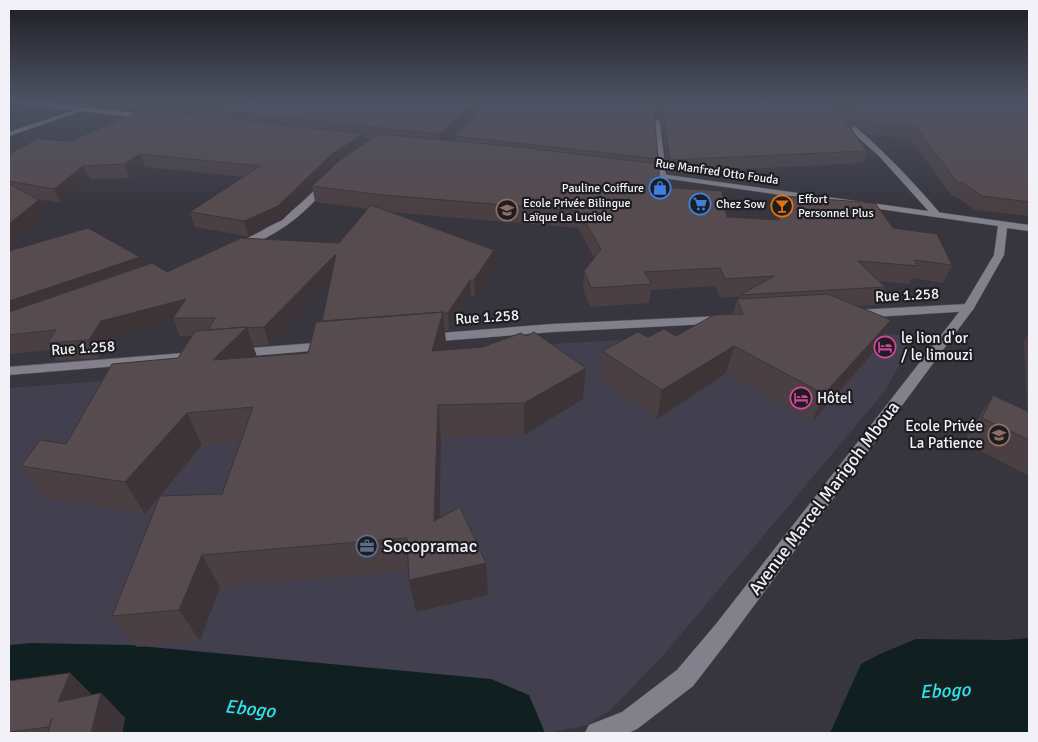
<svg xmlns="http://www.w3.org/2000/svg" width="1038" height="742" viewBox="0 0 1038 742" font-family="Signika,sans-serif">
	<style>
		.built { fill: #42404e }
		.green { fill: #1b553a }
		.lines { fill: none; stroke-linecap: round; stroke-linejoin: round }
		.river { fill: #102020; fill-rule: evenodd }
		.minor-casing { stroke: #55545c; stroke-width: 1 }
		.tertiary-casing { stroke: #55545c; stroke-width: 1 }
		.minor { fill: #82818b; fill-rule: evenodd }
		.tertiary { fill: #82818b; fill-rule: evenodd }
		.wall { fill: #4a4043; fill-rule: evenodd }
		.shaded-wall { fill: #3c3437 }
		.building { fill: #564b4e; stroke: #3c3437 }
		.labels { text-anchor: middle; dominant-baseline: central; stroke-width: 4.5; stroke-linejoin: round; paint-order: stroke }
		.far-street-label { font-size: 12px; fill: #f2f1f7; stroke: #1e1e22 }
		.far-poi-label { font-size: 12px; fill: #f2f1f7; stroke: #1e1e22; text-anchor: start }
		.street-label { font-size: 15px; fill: #f2f1f7; stroke: #1e1e22 }
		.poi-label { font-size: 15px; fill: #f2f1f7; stroke: #1e1e22; text-anchor: start }
		.near-street-label { font-size: 18px; fill: #f2f1f7; stroke: #1e1e22 }
		.near-poi-label { font-size: 18px; fill: #f2f1f7; stroke: #1e1e22; text-anchor: start }
		.near-water-label { font-size: 19px; font-style: italic; fill: #24e8eb; stroke: #1e1e22 }
	</style>
	<rect width="100%" height="100%" fill="#37363f"/>
	<path class="built" d="M862,331L906,336V354L884,392L661,658L609,711L586,725L549,733H9V388L425,357L534,345L674,337Z"/>
	<path class="green" d="M23,101H148L155,103L129,112Z"/>
	<g class="lines">
		<path class="river" d="M1029,638V733H830L861,664L880,654L916,639L1006,640Z
			M32,643L130,645L491,679L529,695L545,733H9V645Z"/>
		<g class="minor-casing">
			<path id="minor" d="M817,101H824C867,134 904,171 939,212V216H933L879,156Z
				M79,109L84,110L9,136V132Z
				M657,120L660,122L666,176L662,178L658,176L654,122Z
				M323,181L330,183C310,209 285,230 255,243C249,245 243,249 236,247L235,245L236,243C271,229 298,209 323,181Z
				M968,304L972,305L974,308L972,311L857,318L851,314L857,310Z
				M723,316L729,320L727,323L552,332L428,342L422,338L428,334L552,324Z
				M329,342L336,346L334,349L238,357L231,353L238,349Z
				M197,352L202,353L204,356L202,359L9,375V367Z"/>
		</g>
		<g class="tertiary-casing">
			<path id="tertiary" d="M10,101H29L151,115L154,117L151,119L13,103Z
				M639,171L1029,225V231L1007,228L1004,255L974,308L730,638L693,686L637,729L628,733H585L589,725L622,712L677,670L716,624L963,307L994,255L998,226L642,175H639Z"/>
		</g>
		<use href="#minor" class="minor"/>
		<use href="#tertiary" class="tertiary"/>
	</g>
	<path class="wall" d="M484,101H1029V216L975,210L955,196L951,195L910,138L867,134L854,124L852,130L867,151L863,163L668,173L662,122L658,118L654,121L658,159L657,164L659,187L727,217L777,220L783,196L893,228L952,265L943,283L912,278L909,284L879,281L885,287L876,305L858,306L878,347L812,422L726,373L657,419L599,378L602,351L648,337L676,336L733,314L737,299L739,298V296L720,298L716,286L651,290L649,303L590,307L583,289L584,271L594,258L578,228L389,212L495,266L475,297L471,296L449,330L444,331L446,342L443,350L583,399L524,435L441,437L439,518L486,563L488,595L416,612L409,571L220,587L200,641L137,647L112,616L222,494L241,441L202,445L145,514L45,498L21,466L66,444L178,358L192,336H180L174,321L111,339L99,358L57,361L50,350L9,354V251L144,266L167,272L339,243L368,209L315,202L313,190L282,220L248,236L195,227L190,212L243,177L145,167L130,178L90,179L61,203L36,199L39,200L47,215L9,247V154L70,141L163,111L161,104L457,131L446,141H454V136L465,126ZM365,138L372,139L366,143ZM331,280L322,321L308,353L257,357L253,346L269,345Z
		M1029,333V476L965,443L976,421L993,395L1027,411L1024,341Z
		M70,673L92,695L101,693L125,718L122,733H9V681Z"/>
	<path class="shaded-wall" d="M190,101H229L192,108L193,112L181,117L178,106Z
		M472,101H482L457,131L440,146V134Z
		M660,108L658,118L652,122L654,111Z
		M364,134L366,146L312,186L313,190L282,220L248,236L244,221L332,154Z
		M140,154L145,167L130,178L124,164Z
		M83,166L90,179L61,203L54,189Z
		M39,200L47,215L9,247V224Z
		M494,250L495,266L475,297L474,280Z
		M336,254L340,270L269,345L264,327Z
		M140,257L147,273L9,322V301Z
		M470,280L471,296L449,330L448,313Z
		M186,299L173,318L174,321L111,339L99,358L89,340L101,321Z
		M443,312L446,342L435,382L432,351Z
		M891,320L878,347L812,422L824,394Z
		M247,327L257,357L213,360Z
		M734,346L726,373L657,419L662,390Z
		M586,368L583,399L524,435V403Z
		M438,405L441,437L439,553L434,521Z
		M187,413L202,445L145,514L125,482Z
		M202,555L220,587L200,641L179,610Z
		M486,563L488,595L416,612L409,580Z
		M70,673L95,698L58,702Z
		M101,693L125,718L122,733H91Z"/>
	<path class="building" d="M169,101H190L178,106L161,104Z
		M210,101H472L456,119L440,134L192,108Z
		M484,101H830L854,122L845,121L867,151L670,160L663,111L660,108L654,111L658,159L454,136L465,126Z
		M842,101H1029V202L982,196L961,182H957L915,126L871,123Z
		M146,109L364,134L332,154L278,206L244,221L190,212L260,166L140,154L124,164L83,166L54,189L9,181V154L37,139L70,141Z
		M379,134L519,147L659,164V187L722,191L727,217L779,220L783,196L875,203L893,228L937,234L952,265L914,260L918,266L858,261L885,287L740,295L774,276L725,279L720,268L644,272L652,284L591,288L584,271L601,249L579,211L382,195L312,186L340,160Z
		M9,184L39,200L9,224Z
		M371,205L494,250L474,280H470L448,313H442L443,312L322,321L336,254L264,327L247,328V327L208,330L215,318H173L186,299L101,321L89,340L47,343L56,330L9,335V312L152,263L167,272L241,238L339,243Z
		M88,228L140,257L9,301V251Z
		M828,294L891,320L824,394L734,346L662,390L602,351L638,332L648,337L664,329L676,336L714,315L743,314L737,299Z
		M443,312L432,351L483,347L521,333L526,336L534,332L586,368L524,403L438,405L434,521L460,507L486,563L409,580L407,538L202,555L179,610L112,616L160,496L222,494L253,407L187,413L125,482L21,466L40,440L66,444L112,364L178,358L195,331L247,327L213,360L308,353L316,322Z
		M993,395L1029,412V440L982,418Z
		M70,673L58,702L101,693L91,733H48L52,718L49,727L9,732V681Z"/>
	<linearGradient id="sky" x2="0" y2="1"><stop stop-color="#1e1e23"/><stop offset="0.49" stop-color="#4d5263"/><stop offset="1" stop-color="#4d5263" stop-opacity="0"/></linearGradient>
	<rect width="1038" height="205" fill="url(#sky)"/>
	<defs>
		<g id="shop-ring" transform="scale(1.125)"><circle r="9.5" fill="#1e1e22" stroke="#3f7fe0" stroke-width="1.5"/><path d="M-5-2.5h2.3a2.7 3.5 0 0 1 5.4 0H5L5.5 6h-11ZM-1.5-2.5h3a1.5 2.3 0 0 0-3 0Z" fill="#3f7fe0"/></g>
		<g id="supermarket-ring" transform="scale(1.125)"><circle r="9.5" fill="#1e1e22" stroke="#3f7fe0" stroke-width="1.5"/><path d="M-6-5.5h2.5l.6 2H6L4.5 2H-2.5L-4.4-4H-6ZM-1.5 3.2a1.3 1.3 0 1 0 .1 0ZM3 3.2a1.3 1.3 0 1 0 .1 0Z" fill="#3f7fe0"/></g>
		<g id="bar-ring" transform="scale(1.125)"><circle r="9.5" fill="#1e1e22" stroke="#e8710a" stroke-width="1.5"/><path d="M-6-5H6L.8 .8V4.5H3.5V6h-7V4.5H-.8V.8Z" fill="#e8710a"/></g>
		<g id="school-ring" transform="scale(1.125)"><circle r="9.5" fill="#1e1e22" stroke="#8d6e63" stroke-width="1.5"/><path d="M0-5L7-2L0 1L-7-2ZM-4 1L0 2.5L4 1V4Q0 6-4 4Z" fill="#8d6e63"/></g>
		<g id="hotel-ring" transform="scale(1.125)"><circle r="9.5" fill="#1e1e22" stroke="#d1479c" stroke-width="1.5"/><path d="M-6-4.5h1.5V1H6V5H4.5V3h-9V5H-6ZM-4 0a1.8 1.8 0 1 1 3.6 0ZM.5 0V-2.5h3Q6-2.5 6 0Z" fill="#d1479c"/></g>
		<g id="office-ring" transform="scale(1.125)"><circle r="9.5" fill="#1e1e22" stroke="#5c6f8a" stroke-width="1.5"/><path d="M-6-3h4V-5.5h4V-3h4V5H-6ZM-1-4.5V-3h2v-1.5ZM-6 0V1H6V0Z" fill="#5c6f8a"/></g>
	</defs>
	<g fill-rule="evenodd">
		<use href="#shop-ring" x="660" y="188"/>
		<use href="#supermarket-ring" x="700" y="204"/>
		<use href="#bar-ring" x="782" y="206"/>
		<use href="#school-ring" x="507" y="210"/>
		<use href="#hotel-ring" x="885" y="347"/>
		<use href="#hotel-ring" x="801" y="398"/>
		<use href="#school-ring" x="999" y="435"/>
		<use href="#office-ring" x="367" y="546"/>
	</g>
	<g class="labels">
		<g class="far-street-label">
			<text transform="translate(717 172) rotate(8)">Rue Manfred Otto Fouda</text>
		</g>
		<g class="far-poi-label">
			<text x="644" y="188" text-anchor="end">Pauline Coiffure</text>
			<text x="798" y="199">Effort<tspan x="798" dy="14">Personnel Plus</tspan></text>
			<text x="523" y="203">Ecole Privée Bilingue<tspan x="523" dy="14">Laïque La Luciole</tspan></text>
			<text x="716" y="204">Chez Sow</text>
		</g>
		<g class="street-label">
			<text transform="translate(907 295) rotate(-3)">Rue 1.258</text>
			<text transform="translate(487 317) rotate(-4)">Rue 1.258</text>
			<text transform="translate(83 348) rotate(-4)">Rue 1.258</text>
		</g>
		<g class="poi-label">
			<text x="901" y="338">le lion d'or<tspan x="901" dy="17">/ le limouzi</tspan></text>
			<text x="817" y="398">Hôtel</text>
			<text x="983" y="426" text-anchor="end">Ecole Privée<tspan x="983" dy="17">La Patience</tspan></text>
		</g>
		<g class="near-street-label">
			<text transform="translate(824 498) rotate(-53)">Avenue Marcel Marigoh Mboua</text>
		</g>
		<g class="near-poi-label">
			<text x="383" y="546">Socopramac</text>
		</g>
		<g class="near-water-label">
			<text transform="translate(945 691) rotate(-3)">Ebogo</text>
			<text transform="translate(250 709) rotate(6)">Ebogo</text>
		</g>
	</g>
	<rect width="1038" height="742" fill="none" stroke="#f2f1f7" stroke-width="20"/>
</svg>
